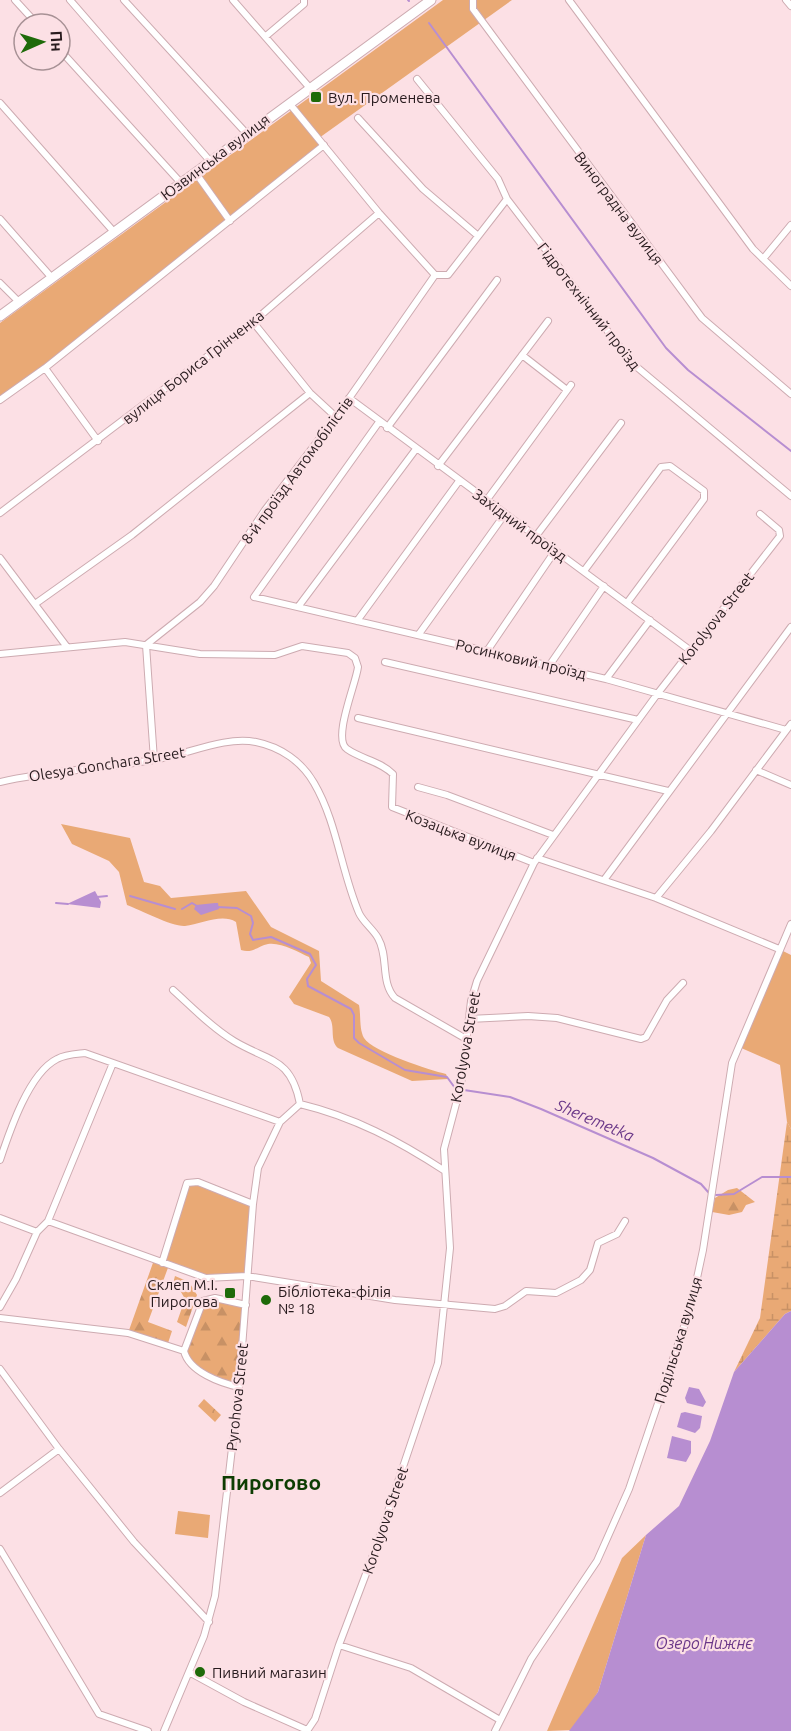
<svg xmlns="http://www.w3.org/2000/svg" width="791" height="1731" viewBox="0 0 791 1731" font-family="Ubuntu,sans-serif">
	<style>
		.grass { fill: #e9a975 }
		.forest { fill: url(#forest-firs) }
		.wetland { fill: url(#wetland-marsh) }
		.park { fill: url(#park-crowns) }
		.water { fill: #b78ed1 }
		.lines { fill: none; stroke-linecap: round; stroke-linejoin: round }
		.stream { stroke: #b78ed1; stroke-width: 2 }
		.minor-casing { stroke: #cdabb1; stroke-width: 8 }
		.secondary-casing { stroke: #cdabb1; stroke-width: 11 }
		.minor { stroke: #fff; stroke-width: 6 }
		.secondary { stroke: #fff; stroke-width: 9 }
		.poi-dot { fill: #1e6a09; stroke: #fce0e5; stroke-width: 2 }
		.labels { text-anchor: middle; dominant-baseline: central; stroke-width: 4.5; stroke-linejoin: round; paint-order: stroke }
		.poi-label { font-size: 15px; fill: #281b1e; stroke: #fce0e5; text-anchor: start }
		.street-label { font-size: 15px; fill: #281b1e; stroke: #fce0e5 }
		.water-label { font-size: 16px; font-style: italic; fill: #6a3788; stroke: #fce0e5 }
		.district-label { font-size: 21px; font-weight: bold; fill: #0d3d02; stroke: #fce0e5 }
	</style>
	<defs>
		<pattern id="forest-firs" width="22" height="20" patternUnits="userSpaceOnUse" patternTransform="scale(1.5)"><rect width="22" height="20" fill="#e9a975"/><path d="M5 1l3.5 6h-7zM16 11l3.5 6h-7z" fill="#c89165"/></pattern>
		<pattern id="wetland-marsh" width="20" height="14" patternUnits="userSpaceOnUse" patternTransform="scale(1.5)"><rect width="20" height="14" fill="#e9a975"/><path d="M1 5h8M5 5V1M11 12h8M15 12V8" fill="none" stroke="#c89165"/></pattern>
		<pattern id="park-crowns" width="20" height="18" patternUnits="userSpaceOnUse" patternTransform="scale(1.5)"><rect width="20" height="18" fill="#e9a975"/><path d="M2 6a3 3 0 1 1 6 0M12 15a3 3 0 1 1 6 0" fill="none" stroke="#c89165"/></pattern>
	</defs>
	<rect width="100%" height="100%" fill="#fce0e5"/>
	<path class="grass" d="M443,0H512L319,138L324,145L0,400V323Z
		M61,824L130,838L144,882L160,886L171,898L246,891L271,927L319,951L321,981L359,1005C361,1015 359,1029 364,1038C373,1052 430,1070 446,1074L448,1079L412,1081L338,1048C329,1040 336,1026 329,1017L294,1004L289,997L311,963L309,957C298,952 281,942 268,944C258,946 252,954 241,950L236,922C222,913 201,924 185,926C173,927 140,910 127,905L119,872L109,861L72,844Z
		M779,949L791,955V1129L787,1122L780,1065L739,1047Z
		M189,1182L253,1204L247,1276L206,1278L162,1263Z
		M178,1511L210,1515L208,1538L175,1534Z
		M646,1535L598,1692L573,1730L547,1731L622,1558Z"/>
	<path class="forest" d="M737,1188L755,1202L746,1205L742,1212L729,1215L712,1212L715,1198L728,1190Z
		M154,1260L169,1265L148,1322L172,1331L167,1346L128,1333Z
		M175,1276L189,1282L197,1295L186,1327L177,1322L185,1299L181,1292L172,1287Z
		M204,1299L246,1305L239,1387L218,1382L185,1356Z"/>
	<path class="wetland" d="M787,1122L791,1129V1311L785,1314L734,1372L760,1318Z"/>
	<path class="park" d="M204,1399L221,1415L215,1422L198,1406Z"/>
	<path class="water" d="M95,891L101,902L100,908L67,904Z
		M215,903H218L219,909L201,915L194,909L196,905Z
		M791,1311V1731H569L598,1692L646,1535L679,1506L710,1441L734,1372L785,1314Z
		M689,1387L699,1389L706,1402L703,1407L687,1403L685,1398Z
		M685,1412L702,1416L700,1428L695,1433L677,1427L681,1413Z
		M672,1436L691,1441V1453L686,1462L667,1458Z"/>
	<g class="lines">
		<path class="stream" d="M408,0L409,1
			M429,23L666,348L688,370L791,451
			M130,896L175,909
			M97,897L107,896
			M56,903L68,904
			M217,907L237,908L251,916L253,923L250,934L253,940L271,937L310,954L316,965L307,979L308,986L351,1009L354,1015V1038L359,1043L405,1070L447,1077L455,1088
			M182,909L192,903L197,906
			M464,1090L510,1097L541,1109L653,1158L701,1184L709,1193
			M716,1195L734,1194L762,1177H791"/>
		<g class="minor-casing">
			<path id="minor" d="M15,0L37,24
				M70,0L210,161
				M124,0L247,134
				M233,0L309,87
				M473,0V9L702,318L791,394
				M569,0L753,249L791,286
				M786,0L791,6
				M266,36L304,4V0
				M60,50L181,183
				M417,79L498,179L507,199L632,363L791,496
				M0,103L114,232
				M289,103L379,213L435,275
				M358,118L423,189L477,235
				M195,172L230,221
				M0,219L52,278
				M763,259L791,225
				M435,275H448L507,199
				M0,283L19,302
				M253,322L310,393L336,417
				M522,355L567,390
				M45,368L98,441
				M349,398L691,651
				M0,400L45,368L324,145
				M379,422L254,597L606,679L786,730
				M387,428L497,280
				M438,466L548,321
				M486,501L571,385
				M0,513L253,322L379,213
				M536,536L621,423
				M0,558L67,647
				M584,571L661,467L670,466L704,491V499L627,603
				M35,604L132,535L310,393
				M298,607L416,449
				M357,621L459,481
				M419,634L505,514
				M487,651L555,551
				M0,654L125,642L200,654L275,655L302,646L348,653L355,658L358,667C356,684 332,739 347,749C361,759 380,761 393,774L392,807L534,863
				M385,662L638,720
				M549,666L604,586
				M606,679L650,620
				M358,718L668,791
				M154,760L146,645L200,602L214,586L265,510L336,417L435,275
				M756,770L791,785
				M0,782C52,770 105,769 158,759C189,754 224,736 256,742C281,747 302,762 314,783C337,822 341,871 359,913C363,922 373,929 378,938C389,957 380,982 395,998L468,1040
				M418,787L447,795L553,835
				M537,858L656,898L779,949
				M604,880L791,627
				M656,898L711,831L791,724
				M173,990C192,1007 212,1028 234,1041C269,1062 291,1057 300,1104C354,1117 399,1141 445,1171
				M469,1019L528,1016L557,1018L641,1039L646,1037L667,1000L683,983
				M0,1160C10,1130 29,1073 57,1059C66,1054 76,1054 85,1053L280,1122
				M0,1218L37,1232L16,1279L0,1307
				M48,1221L206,1278L247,1276L395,1300L495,1309L505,1306L526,1291L556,1293L581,1280L590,1270L598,1243L617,1234L625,1221
				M37,1232L48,1221L113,1063
				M162,1263L187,1183L198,1182L253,1204
				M0,1318L128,1333L184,1351
				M0,1369L59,1449L134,1542L209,1622
				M239,1387C221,1383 189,1372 184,1351L203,1301L215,1298L246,1305
				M0,1493L59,1449
				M0,1549L99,1714L148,1731
				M339,1645L411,1668L500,1720
				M189,1672L244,1702L307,1730
				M164,1731L204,1636L215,1596L239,1387L253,1204L258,1168L280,1122L300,1104
				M307,1731L315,1719L339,1645L375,1550L438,1363L450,1248L444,1149L461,1085L471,1001L477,981L534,863L658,693L780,536L779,530L760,514
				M495,1731L531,1659L597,1561L629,1489L691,1306L703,1250L732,1063L791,924"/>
		</g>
		<g class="secondary-casing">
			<path id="secondary" d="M0,316L431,0"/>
		</g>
		<use href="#minor" class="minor"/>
		<use href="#secondary" class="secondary"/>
	</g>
	<g class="poi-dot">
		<rect x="310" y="91" width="12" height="12" rx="3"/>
		<rect x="224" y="1287" width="12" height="12" rx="3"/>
		<circle cx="266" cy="1300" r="6"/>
		<circle cx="200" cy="1672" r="6"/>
	</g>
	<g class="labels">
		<g class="poi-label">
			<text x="328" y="97">Вул. Променева</text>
			<text x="218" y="1284" text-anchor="end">Склеп М.І.<tspan x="218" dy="17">Пирогова</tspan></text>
			<text x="278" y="1291">Бібліотека-філія<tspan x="278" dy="17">№ 18</tspan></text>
			<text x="212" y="1672">Пивний магазин</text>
		</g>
		<g class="street-label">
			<text transform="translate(215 157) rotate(-37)">Юзвинська вулиця</text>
			<text transform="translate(619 208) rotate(53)">Виноградна вулиця</text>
			<text transform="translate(589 306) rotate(52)">Гідротехнічний проїзд</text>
			<text transform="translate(193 367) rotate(-38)">вулиця Бориса Грінченка</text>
			<text transform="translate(297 470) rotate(-54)">8-й проїзд Автомобілістів</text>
			<text transform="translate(520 525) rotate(36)">Західний проїзд</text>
			<text transform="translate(716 618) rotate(-52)">Korolyova Street</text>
			<text transform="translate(521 659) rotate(13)">Росинковий проїзд</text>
			<text transform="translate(107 764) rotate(-9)">Olesya Gonchara Street</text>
			<text transform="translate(461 835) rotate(21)">Козацька вулиця</text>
			<text transform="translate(465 1047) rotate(-80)">Korolyova Street</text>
			<text transform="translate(678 1340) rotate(-73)">Подільська вулиця</text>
			<text transform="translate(237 1397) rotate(-84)">Pyrohova Street</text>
			<text transform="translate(385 1520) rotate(-71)">Korolyova Street</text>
		</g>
		<g class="water-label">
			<text transform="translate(595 1120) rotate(23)">Sheremetka</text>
			<text x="704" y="1643">Озеро Нижнє</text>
		</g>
		<g class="district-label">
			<text x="271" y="1482">Пирогово</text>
		</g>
	</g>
	<g transform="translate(42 42) rotate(87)"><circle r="28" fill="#fce0e5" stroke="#a79195" stroke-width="1.5"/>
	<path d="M0-4.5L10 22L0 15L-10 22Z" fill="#1e6a09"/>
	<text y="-9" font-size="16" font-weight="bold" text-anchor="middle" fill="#281b1e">Пн</text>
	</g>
</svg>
